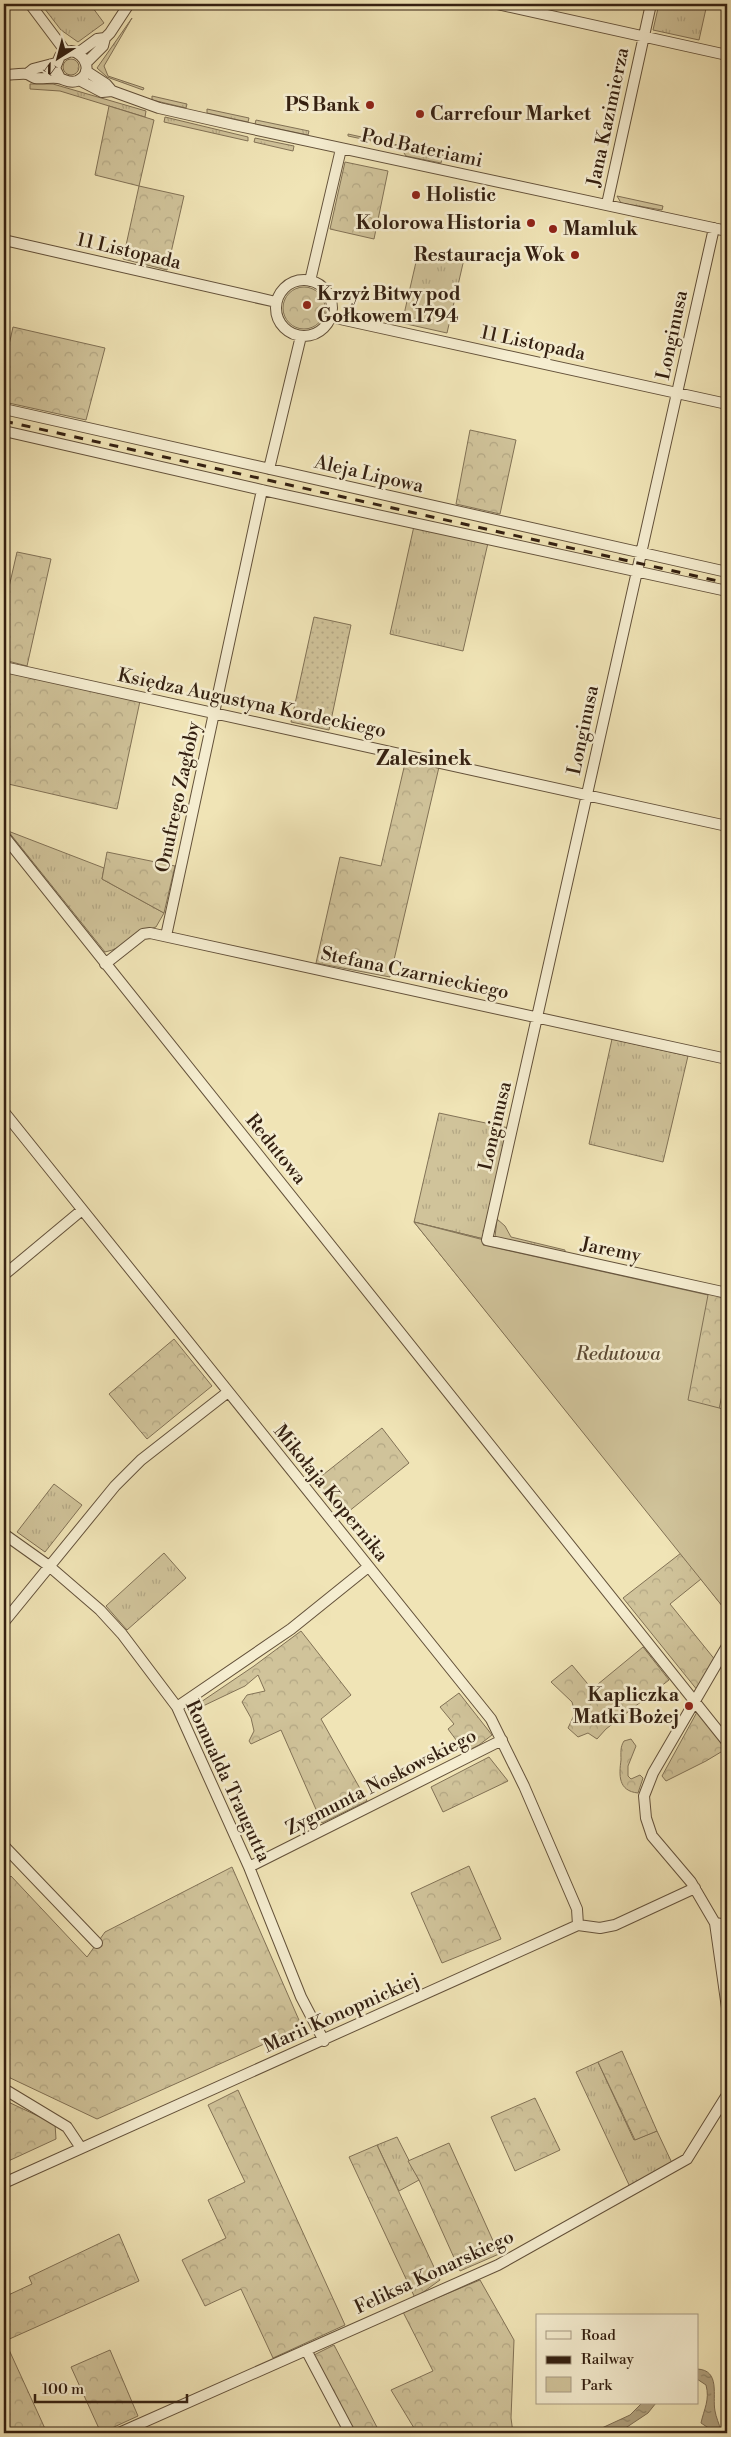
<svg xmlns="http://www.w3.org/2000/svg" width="731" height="2437" viewBox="0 0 731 2437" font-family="'Libre Bodoni',serif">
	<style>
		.grass { fill: url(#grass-tufts); stroke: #827256 }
		.forest { fill: url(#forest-crowns); stroke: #827256 }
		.park { fill: #d0c39a; stroke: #827256 }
		.garden { fill: url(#garden-dots); stroke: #827256 }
		.water { fill: url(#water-ripples); stroke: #7e6d52 }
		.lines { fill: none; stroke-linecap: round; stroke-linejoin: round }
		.minor-casing { stroke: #63513a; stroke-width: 12 }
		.minor { stroke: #f5edd0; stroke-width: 10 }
		.rail { stroke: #342011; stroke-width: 3; stroke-dasharray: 9 9; stroke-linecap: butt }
		.poi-dot { fill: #8f2418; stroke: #f5edd0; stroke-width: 2 }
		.labels { text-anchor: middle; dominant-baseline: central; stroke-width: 5; stroke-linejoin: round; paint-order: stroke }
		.poi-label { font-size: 19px; font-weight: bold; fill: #342011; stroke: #f5edd0; text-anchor: end }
		.street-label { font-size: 19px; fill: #342011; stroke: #f5edd0 }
		.park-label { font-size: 19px; font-style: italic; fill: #5b4933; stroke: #f5edd0 }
		.quarter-label { font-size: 21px; font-weight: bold; fill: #342011; stroke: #f5edd0 }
	</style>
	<defs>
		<pattern id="grass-tufts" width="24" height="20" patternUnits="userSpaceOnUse" patternTransform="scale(1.25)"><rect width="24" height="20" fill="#d0c39a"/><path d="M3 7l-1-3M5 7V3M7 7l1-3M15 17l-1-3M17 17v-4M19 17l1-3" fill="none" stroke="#b3a784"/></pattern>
		<pattern id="forest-crowns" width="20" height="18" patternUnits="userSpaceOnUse" patternTransform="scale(1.25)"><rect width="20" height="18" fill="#d0c39a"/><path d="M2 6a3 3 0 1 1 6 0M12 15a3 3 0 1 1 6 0" fill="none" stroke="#b3a784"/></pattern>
		<pattern id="garden-dots" width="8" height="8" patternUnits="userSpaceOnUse" patternTransform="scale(1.25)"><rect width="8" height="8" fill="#d0c39a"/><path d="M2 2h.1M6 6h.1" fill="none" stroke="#b3a784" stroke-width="1.8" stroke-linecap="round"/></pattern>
		<pattern id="water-ripples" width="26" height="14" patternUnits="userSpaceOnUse" patternTransform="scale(1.25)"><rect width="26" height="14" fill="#b0a17e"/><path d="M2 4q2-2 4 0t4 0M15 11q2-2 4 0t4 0" fill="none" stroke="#908366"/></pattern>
	</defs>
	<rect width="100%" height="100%" fill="#f0e4b6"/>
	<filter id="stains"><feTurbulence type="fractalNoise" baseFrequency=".004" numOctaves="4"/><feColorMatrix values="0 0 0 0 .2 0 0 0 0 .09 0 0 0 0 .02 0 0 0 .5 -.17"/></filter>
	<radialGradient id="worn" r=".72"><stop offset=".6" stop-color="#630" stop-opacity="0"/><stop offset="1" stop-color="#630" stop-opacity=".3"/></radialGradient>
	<path class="grass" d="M41,4H90L104,23L78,42L61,30Z
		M659,4H707L699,40L653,30Z
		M132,18L104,66L108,76L144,88L143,90L107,77L97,68Z
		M63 67a8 8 0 1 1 16 0a8 8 0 1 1-16 0Z
		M30,84H53L146,111L145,117L60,91L30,89Z
		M152,96L187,104L186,108L152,100Z
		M207,109L249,118L248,122L207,113Z
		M165,117L248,137V141L164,122Z
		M256,120L309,131L308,135L255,124Z
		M348,134L443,155V156L348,136Z
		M255,138L294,146L293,151L254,142Z
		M402,150L442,159L441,163L406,156Z
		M617,196L663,206L662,210L621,203Z
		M419,249L464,259L447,333L402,323Z
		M414,526L488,543L463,651L390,634Z
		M8,831L104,868L102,879L164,913L156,927C134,931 124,949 105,952Z
		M612,1039L688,1056L663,1162L589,1144Z
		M439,1113L509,1128L484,1239L414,1222Z
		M497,1219L505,1226L511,1237L565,1250V1254L495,1237Z
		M54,1484L82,1505L45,1552L17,1532Z
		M164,1553L186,1578L127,1630L106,1606Z
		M598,2062L634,2140L657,2131L672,2163L630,2187L576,2072Z
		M397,2137L419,2180L399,2191L377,2145Z"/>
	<path class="forest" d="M109,106L154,120L139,186L184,196L167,270L123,259L139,186L95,175Z
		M345,162L388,171L374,239L330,229Z
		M283 308a21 21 0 1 1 42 0a21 21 0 1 1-42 0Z
		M13,327L105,348L86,420L4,402V368Z
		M470,430L516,440L500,514L456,504Z
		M17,552L51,559L27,666L4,660V609Z
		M4,672L140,701L117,809L4,783Z
		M406,759L439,767L390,977L316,963L340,857L381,866Z
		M107,852L175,866L164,913L102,879Z
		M414,1222L484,1239L483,1244L708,1295L709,1292L727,1296V1372L719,1409L727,1411V1612L701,1579L670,1604L716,1661L698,1691L623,1598L681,1553Z
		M174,1339L212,1386L147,1439L109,1394Z
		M382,1428L409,1463L343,1516L314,1482Z
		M301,1631L351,1695L321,1719L367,1801L322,1823L281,1730L251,1744L249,1741L254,1731L251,1718L242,1702L247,1695L265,1691L258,1675L245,1686L203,1706L200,1707L198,1704L254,1666Z
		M643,1647L669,1680L606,1729L597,1739L588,1733L578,1737L568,1728L575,1713L572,1702L551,1682L572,1665L592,1689Z
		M459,1693L492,1735L479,1745L465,1752L448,1729L454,1724L440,1707Z
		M697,1712L726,1749L706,1761L666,1781L662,1776Z
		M631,1739L636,1746L628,1766V1776L631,1779L640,1775L643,1778L638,1793C618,1791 619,1775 621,1760C621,1753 620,1747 624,1741Z
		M489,1757L508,1781L443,1812L431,1787Z
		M469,1866L501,1939L442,1963L411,1893Z
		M232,1867L302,2027L97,2119L4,2075V1883L11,1876L87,1957L105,1932Z
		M622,2051L657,2131L635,2140L598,2062Z
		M238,2090L345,2325L273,2358L241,2289L205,2306L182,2260L226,2238L208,2200L245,2182L208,2105Z
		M535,2098L560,2150L515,2171L491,2117Z
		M4,2100L55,2124L56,2139L4,2163Z
		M449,2143L499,2254L460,2271L419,2180L408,2161Z
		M377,2145L440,2280L415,2298L349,2157Z
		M119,2234L139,2281L5,2341L47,2433H4V2297L32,2284L29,2277Z
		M480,2280L514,2340L511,2418L513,2433H417L391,2390L433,2371L403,2312Z
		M334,2345L380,2433H355L314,2355Z
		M110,2350L138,2416L101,2433L71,2367Z"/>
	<path class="park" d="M414,1222L484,1240L483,1245L708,1295L688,1400L727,1410V1612Z"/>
	<path class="garden" d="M314,617L351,625L329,730L291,722Z"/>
	<path class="water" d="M697,2369C721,2370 712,2396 715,2411C716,2417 719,2424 721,2430L716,2433L701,2423C704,2409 710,2400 706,2385L697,2379Z
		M642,2403H656L648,2413L618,2433H591L630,2415Z"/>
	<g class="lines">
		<g class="minor-casing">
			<path id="minor" d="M30,4L66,52
				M497,4L727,55
				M78,53L97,39L105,38L110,33L129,4
				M86,63L103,46L105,38
				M86,71L106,84L112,91
				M27,74L33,69L56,63
				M4,75C11,75 21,73 27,74C30,75 32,77 35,78C42,79 51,77 58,78C65,79 69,84 77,81C94,74 86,53 71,51L60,56L55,68L60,78
				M79,80L102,92L112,91L159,108L234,125L727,231
				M607,204L651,4
				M714,228L487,1240L727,1293
				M4,240L276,302
				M276 308a28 28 0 1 1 56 0a28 28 0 1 1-56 0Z
				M310,281L341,149
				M331,317L727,404
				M4,409L727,572
				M4,431L262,490L727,591
				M269,469L301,336
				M4,667L727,826
				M4,836L727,1742
				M166,936L262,490
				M105,964L143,934L150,933L727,1059
				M4,1112L491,1719L524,1786L577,1909L578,1925
				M4,1275L82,1210
				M4,1534L49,1566L100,1610L122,1634L177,1707L249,1867L301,1997L324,2041
				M4,1622L115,1486L141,1460L228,1392
				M727,1646L653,1773L644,1796L646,1818L652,1836L691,1882L715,1923L727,2008
				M177,1707L291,1629L368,1567
				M4,1846L97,1943
				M249,1867L502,1740
				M715,1923L727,1925
				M4,2089L67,2127L81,2148
				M4,2183L578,1925L600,1928L615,1925L695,1888
				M306,2350L350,2433
				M119,2433L498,2265L687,2159L727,2095"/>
		</g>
		<use href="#minor" class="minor"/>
		<path class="rail" d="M4,421L727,583"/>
	</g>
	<g class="poi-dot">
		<circle cx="370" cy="105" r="5"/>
		<circle cx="420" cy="114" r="5"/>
		<circle cx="416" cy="195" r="5"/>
		<circle cx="531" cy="223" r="5"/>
		<circle cx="553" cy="229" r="5"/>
		<circle cx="575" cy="255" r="5"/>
		<circle cx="307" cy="305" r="5"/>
		<circle cx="689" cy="1706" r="5"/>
	</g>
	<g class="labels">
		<g class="poi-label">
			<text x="360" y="105">PS Bank</text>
			<text x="430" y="114" text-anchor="start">Carrefour Market</text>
			<text x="426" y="195" text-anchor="start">Holistic</text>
			<text x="521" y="223">Kolorowa Historia</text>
			<text x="563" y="229" text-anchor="start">Mamluk</text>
			<text x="565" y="255">Restauracja Wok</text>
			<text x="317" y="294" text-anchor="start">Krzyż Bitwy pod<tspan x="317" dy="22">Gołkowem 1794</tspan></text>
			<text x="679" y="1695">Kapliczka<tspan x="679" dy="22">Matki Bożej</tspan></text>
		</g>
		<g class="street-label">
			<text transform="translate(608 117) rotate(-78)">Jana Kazimierza</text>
			<text transform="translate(422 148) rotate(12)">Pod Bateriami</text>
			<text transform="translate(129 251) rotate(13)">11 Listopada</text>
			<text transform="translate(672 335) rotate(-78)">Longinusa</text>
			<text transform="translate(533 343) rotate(12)">11 Listopada</text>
			<text transform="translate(369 474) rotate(13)">Aleja Lipowa</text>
			<text transform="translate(252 703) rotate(12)">Księdza Augustyna Kordeckiego</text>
			<text transform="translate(583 730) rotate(-78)">Longinusa</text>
			<text transform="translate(178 797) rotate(-78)">Onufrego Zagłoby</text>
			<text transform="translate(415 973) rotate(12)">Stefana Czarnieckiego</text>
			<text transform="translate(495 1126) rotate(-77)">Longinusa</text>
			<text transform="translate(276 1149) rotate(51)">Redutowa</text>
			<text transform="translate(611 1250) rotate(12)">Jaremy</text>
			<text transform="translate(331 1493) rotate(51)">Mikołaja Kopernika</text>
			<text transform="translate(228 1781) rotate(65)">Romualda Traugutta</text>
			<text transform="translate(381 1782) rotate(-27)">Zygmunta Noskowskiego</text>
			<text transform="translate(341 2013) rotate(-24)">Marii Konopnickiej</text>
			<text transform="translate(434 2272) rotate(-25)">Feliksa Konarskiego</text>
		</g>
		<g class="park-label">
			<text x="618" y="1354">Redutowa</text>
		</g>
		<g class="quarter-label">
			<text x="424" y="759">Zalesinek</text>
		</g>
	</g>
	<rect width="731" height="2437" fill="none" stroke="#f0e4b6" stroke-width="20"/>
	<rect x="5" y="5" width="721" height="2427" fill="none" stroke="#342011" stroke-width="2.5"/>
	<rect x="10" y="10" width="711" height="2417" fill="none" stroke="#342011"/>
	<rect x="536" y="2314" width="162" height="90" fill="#f5edd0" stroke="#a89b84"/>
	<rect x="546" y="2331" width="25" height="8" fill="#f5edd0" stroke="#a89b84"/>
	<text x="581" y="2340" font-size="15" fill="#342011">Road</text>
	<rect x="546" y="2356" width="25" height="8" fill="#342011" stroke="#a89b84"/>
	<text x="581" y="2364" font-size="15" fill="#342011">Railway</text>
	<rect x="546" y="2377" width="25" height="15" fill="#d0c39a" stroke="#a89b84"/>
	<text x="581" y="2390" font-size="15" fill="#342011">Park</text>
	<g transform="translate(58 58) rotate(216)" stroke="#f5edd0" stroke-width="4" paint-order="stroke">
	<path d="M0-4L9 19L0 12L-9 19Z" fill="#342011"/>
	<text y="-8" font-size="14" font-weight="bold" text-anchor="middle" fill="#342011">N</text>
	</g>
	<path d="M35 2394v8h152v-8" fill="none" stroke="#342011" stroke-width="2.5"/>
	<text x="42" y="2394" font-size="15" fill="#342011" stroke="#f5edd0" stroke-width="4" paint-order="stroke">100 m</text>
	<rect width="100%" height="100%" filter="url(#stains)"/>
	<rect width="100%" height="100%" fill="url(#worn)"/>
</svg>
